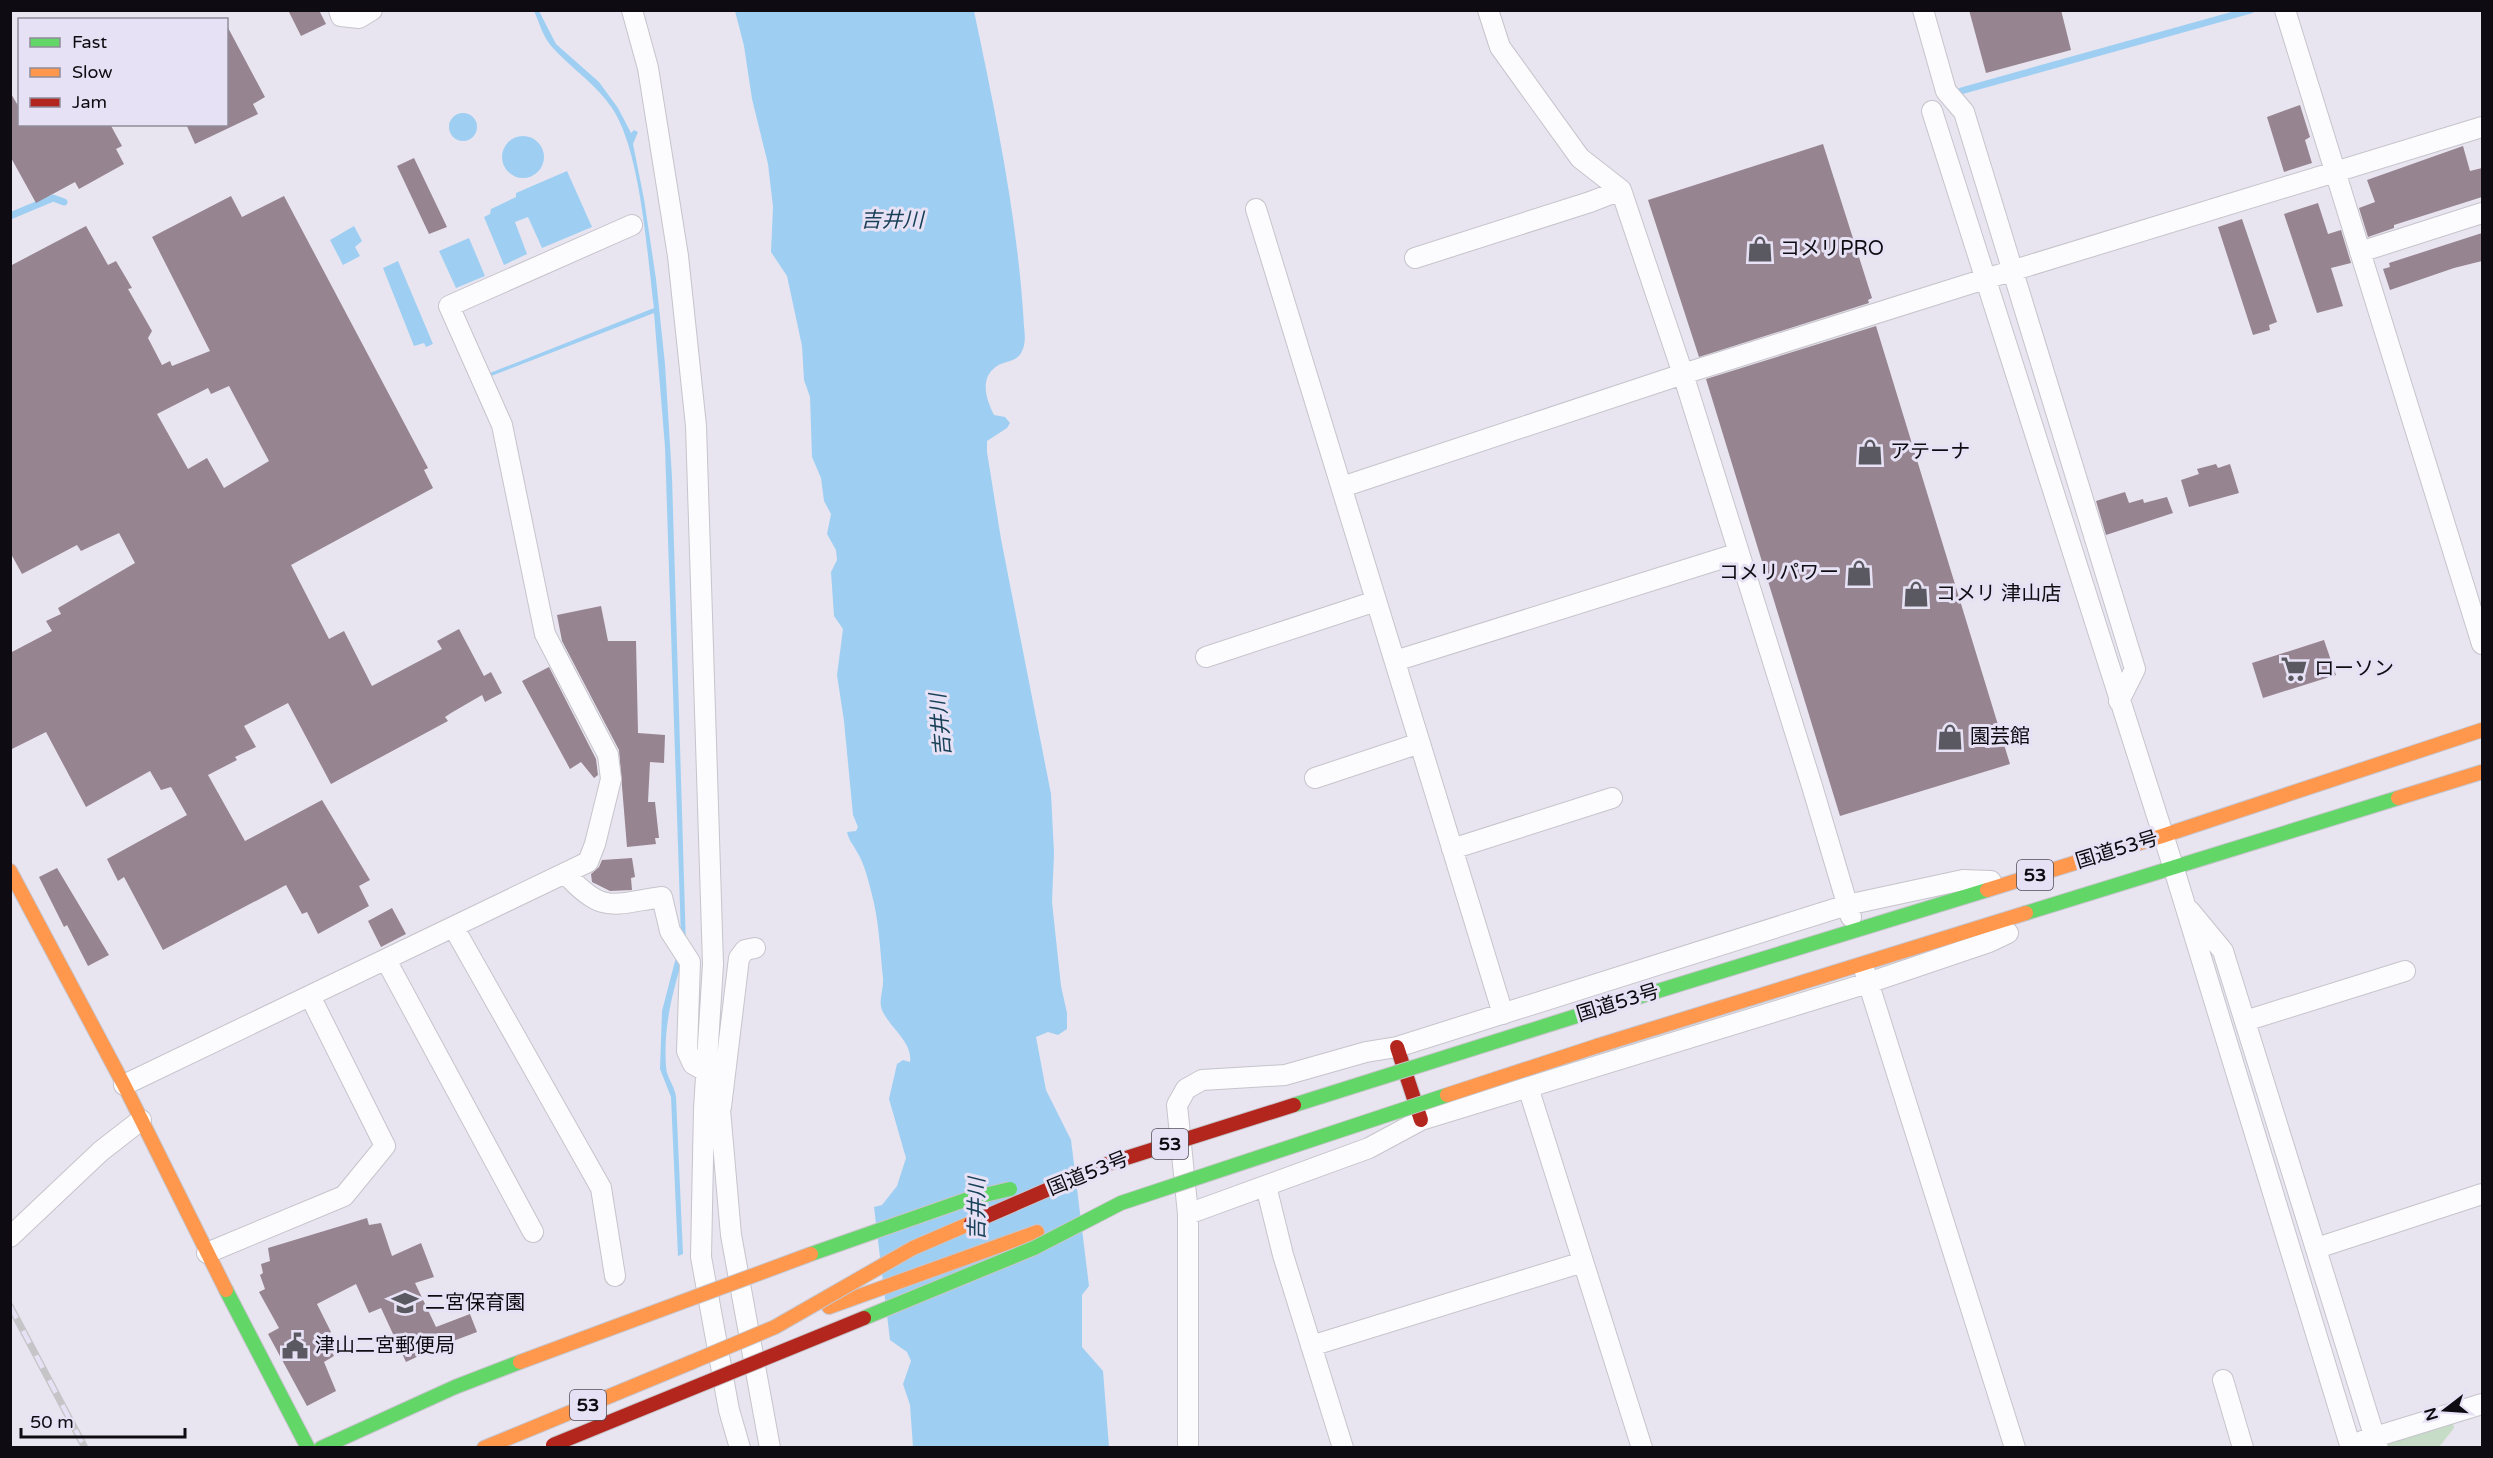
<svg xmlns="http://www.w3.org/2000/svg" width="2493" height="1458" viewBox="0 0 2493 1458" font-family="'Varela Round','Noto Sans JP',sans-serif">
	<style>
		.green { fill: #c6dcc7 }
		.water { fill: #9ecff2 }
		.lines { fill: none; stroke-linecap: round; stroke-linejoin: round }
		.stream { stroke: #9ecff2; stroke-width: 7 }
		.building { fill: #968490; fill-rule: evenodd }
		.street-casing { stroke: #c6c4cc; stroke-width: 22 }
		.fast-casing { stroke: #c6c4cc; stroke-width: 16 }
		.slow-casing { stroke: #c6c4cc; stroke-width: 16 }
		.jam-casing { stroke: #c6c4cc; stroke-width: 16 }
		.street { stroke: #fcfbfd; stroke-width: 20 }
		.fast { stroke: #63d668; stroke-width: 14 }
		.slow { stroke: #ff974d; stroke-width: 14 }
		.jam { stroke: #b3261e; stroke-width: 14 }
		.rail-casing { stroke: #c5c4c7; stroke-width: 7 }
		.rail { stroke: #e6e1f4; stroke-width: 4.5; stroke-dasharray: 14; stroke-linecap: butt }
		.fast-bridge-casing { stroke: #c7c5ca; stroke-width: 16; stroke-linecap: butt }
		.slow-bridge-casing { stroke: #c7c5ca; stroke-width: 16; stroke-linecap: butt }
		.jam-bridge-casing { stroke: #c7c5ca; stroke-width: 16; stroke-linecap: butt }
		.fast-bridge { stroke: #63d668; stroke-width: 14 }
		.slow-bridge { stroke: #ff974d; stroke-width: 14 }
		.jam-bridge { stroke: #b3261e; stroke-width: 14 }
		.labels { text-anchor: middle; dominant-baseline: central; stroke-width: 6; stroke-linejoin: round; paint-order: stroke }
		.shield { fill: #e6e1f4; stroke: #4f4c56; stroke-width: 1.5 }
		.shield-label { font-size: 18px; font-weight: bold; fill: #0e0c12 }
		.poi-label { font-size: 20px; fill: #0e0c12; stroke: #e6e1f4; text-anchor: start }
		.street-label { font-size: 20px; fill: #0e0c12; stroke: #e6e1f4 }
		.water-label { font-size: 21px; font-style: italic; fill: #184057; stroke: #e6e1f4 }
	</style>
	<rect width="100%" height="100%" fill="#e8e5f0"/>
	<path class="green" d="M2453,1423L2454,1428L2439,1447H2387L2386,1444Z"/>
	<path class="water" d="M534,11H539L556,44L599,82L618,108L631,133L634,130L638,132L633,144L644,199L656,279L665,364L672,477L686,947C674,988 663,1023 666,1066C666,1077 675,1086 676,1097L683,1254L678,1256L671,1097L660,1069L662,1011L681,938L665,447L654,313L486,378L485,375L654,308C647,255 641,151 612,108C596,84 572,69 552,47C543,37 539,22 534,11Z
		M735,11H974C996,115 1018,220 1024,326C1025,335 1026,345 1021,353C1016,362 1005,361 997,366C979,378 986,399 994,415L1005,417L1010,423L1007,428L987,441V452L1001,539L1051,794L1054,853L1052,902L1061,986L1067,1013V1029L1058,1035L1048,1032L1036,1037L1046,1090L1071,1140L1089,1286L1082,1295V1347L1103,1371L1109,1447H913L910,1405L903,1384L911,1361L907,1352L890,1340L874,1207L882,1205L897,1186L906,1158L889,1099L897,1064L903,1060L910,1062C913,1042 889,1027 882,1010C878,1000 884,990 883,978C880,950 879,919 871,891C868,879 864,863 857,852C853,844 849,841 847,832L856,831L858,827L853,815L844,721L837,675L843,629L834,616L831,572L837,560L836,550L827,534L831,514L824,501L821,478L812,457L810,397L804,380L802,346L787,276L771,252L773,207L768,164L752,99L744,46Z
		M449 127a14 14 0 1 1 28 0a14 14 0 1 1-28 0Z
		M502 157a21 21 0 1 1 42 0a21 21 0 1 1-42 0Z
		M567,171L592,227L542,248L528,217L515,222L527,254L504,265L484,217L490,214L491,209L516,197V193Z
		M354,226L362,241L355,247L360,256L343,265L330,240Z
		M469,238L485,276L456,288L439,251Z
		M398,261L433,344L426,347L424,343L414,346L383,268Z"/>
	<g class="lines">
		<path class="stream" d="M1961,91L2251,10
			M10,216L53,198L64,202"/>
	</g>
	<path class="building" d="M288,10H319L326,24L301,36Z
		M1969,10H2061L2071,50L1986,73Z
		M226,24L265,97L253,104L258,114L195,144L186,124H226Z
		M10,92L20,109V124H110L122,146L116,149L124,164L79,189L75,182L36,203L10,156Z
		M2300,105L2310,137L2305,140L2312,163L2284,172L2267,117Z
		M1823,144L1872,298L1868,300L1869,303L1699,357L1648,200Z
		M2463,146L2470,171L2482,168V197L2394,225V228L2368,237L2359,208L2375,202L2367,180Z
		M414,158L447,227L429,234L397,166Z
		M231,196L242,217L284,196L428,468L424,470L433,488L291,565L329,639L344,631L372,686L442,649L437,641L459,629L484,676L491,672L502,693L485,702L482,695L451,713L445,717L448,721L331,784L288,703L244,726L256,747L235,757L237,760L208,775L245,841L322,800L370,880L359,886L369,906L318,934L307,912L302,914L286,885L163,950L124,877L118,881L107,859L187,815L171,787L161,790L150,771L86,807L46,732L10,750V653L52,631L46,621L61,614L58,608L135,563L119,533L81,551L77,545L22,574L10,552V266L86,226L108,265L116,261L132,288L128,289L152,331L148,338L162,365L170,361L172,366L210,351L152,237ZM229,386L269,461L224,488L207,458L188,469L157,414L208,388L211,394Z
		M2318,203L2328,234L2341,230L2351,263L2331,268L2343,306L2317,313L2284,214Z
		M2242,219L2277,322L2269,325L2270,330L2253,335L2218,227Z
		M2482,233V261L2454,268L2390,290L2383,269L2390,267L2389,263Z
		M1876,326L2010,764L1840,816L1706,379Z
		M2216,464L2218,468L2230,464L2239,493L2189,507L2181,480L2199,474L2197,469Z
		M2125,492L2129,503L2143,499L2144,503L2167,497L2173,513L2106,535L2096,501Z
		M601,606L608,641H636L638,733L665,735L664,763L650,762L648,802H655L659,838H655L656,844L627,847L619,750L562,641L557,615Z
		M2324,640L2336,675L2263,698L2252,663Z
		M549,667L596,759L598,775L594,778L581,762L570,769L522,681Z
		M632,858L635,877L631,878L632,890L610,891L592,882L591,874L599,867L602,860Z
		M57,868L109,955L88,966L67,925L64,927L39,877Z
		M392,908L406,934L381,947L368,921Z
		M367,1218L369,1225L381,1223L392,1256L421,1243L434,1277L415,1283L436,1327L470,1314L477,1332L440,1346L406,1362L381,1308L369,1313L356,1284L317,1304L331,1332L323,1337L334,1356L324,1362L336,1391L307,1406L268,1334L279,1328L259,1292L265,1289L260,1275L263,1273L261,1264L270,1261L268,1248Z"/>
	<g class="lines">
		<g class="street-casing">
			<path id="street" d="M339,10L341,16L359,18L372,10
				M632,10L648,68L678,256L696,426L713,964L704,1109L701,1257L729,1410L740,1448
				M1488,10L1500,47L1580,158L1621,190L1683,374L1812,786L1851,917
				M1923,10L1946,91L1964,112L2135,669L2119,701
				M2285,10L2482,644
				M1932,111L2174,869L2351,1448
				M1256,209L1503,1014
				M2360,252L2482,213
				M1415,258L1590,202L1621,190
				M1342,487L1683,374L1985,279L2482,127
				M1206,657L1376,601
				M1395,661L1739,553
				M1315,778L1420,743
				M1452,849L1612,798
				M565,873C603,915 611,904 662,897L670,931L690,962L687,1051L693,1064L707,1072L720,1110L731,1235L770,1448
				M2190,911L2223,951L2378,1448
				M454,928L601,1188L615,1276
				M386,960L533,1232
				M1865,972L2015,1448
				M2245,1021L2405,971
				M124,1085L588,862L595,844L611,779L608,755L545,634L502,425L449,306L632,225
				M1528,1087L1642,1448
				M721,1107L739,958L745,950L755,948
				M1266,1186L1283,1255L1343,1448
				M1188,1214L1369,1148L1421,1120L1868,983L1989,942L2008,933
				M10,1237L101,1151L141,1120
				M2317,1248L2482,1194
				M207,1253L344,1196L385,1146L310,996
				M1311,1346L1583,1262
				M2223,1380L2243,1448
				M2362,1441L2482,1404
				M1188,1448V1214L1177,1105L1186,1089L1202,1080L1285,1075L1366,1052L1397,1047L1847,905L1963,880L1991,881"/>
		</g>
		<g class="fast-casing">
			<path id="fast" d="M2026,913L2398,798
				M1586,1013L1987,890
				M226,1290L308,1448
				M321,1448L455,1387L520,1362"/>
		</g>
		<g class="slow-casing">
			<path id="slow" d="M2398,798L2482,772
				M10,871L124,1085L226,1290
				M1987,890L2162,836L2482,730
				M1597,1046L2026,913
				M829,1307L1037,1232
				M484,1448L692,1362"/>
		</g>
		<g class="jam-casing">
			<path id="jam" d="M1397,1047L1421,1120"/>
		</g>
		<use href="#street" class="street"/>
		<use href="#fast" class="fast"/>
		<use href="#slow" class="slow"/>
		<use href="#jam" class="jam"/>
		<g class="rail-casing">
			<path id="rail" d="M10,1306L85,1448"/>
		</g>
		<use href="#rail" class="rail"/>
		<g class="fast-bridge-casing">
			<path id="fast-bridge" d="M1294,1105L1586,1013
				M811,1254L968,1199L1010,1189
				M864,1318L1034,1248L1121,1203L1447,1095"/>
		</g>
		<g class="slow-bridge-casing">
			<path id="slow-bridge" d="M1447,1095L1597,1046
				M520,1362L811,1254
				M692,1362L775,1327L913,1248L971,1223"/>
		</g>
		<g class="jam-bridge-casing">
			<path id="jam-bridge" d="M971,1223L1104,1165L1294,1105
				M553,1445L864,1318"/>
		</g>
		<use href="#fast-bridge" class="fast-bridge"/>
		<use href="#slow-bridge" class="slow-bridge"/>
		<use href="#jam-bridge" class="jam-bridge"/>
	</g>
	<defs>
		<g id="shop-bare" transform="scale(2.07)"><path d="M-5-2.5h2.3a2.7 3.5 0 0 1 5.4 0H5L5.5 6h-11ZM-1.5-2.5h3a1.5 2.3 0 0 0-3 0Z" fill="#5a5860" stroke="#e6e1f4" stroke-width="2.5" paint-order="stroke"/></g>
		<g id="supermarket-bare" transform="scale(2.07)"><path d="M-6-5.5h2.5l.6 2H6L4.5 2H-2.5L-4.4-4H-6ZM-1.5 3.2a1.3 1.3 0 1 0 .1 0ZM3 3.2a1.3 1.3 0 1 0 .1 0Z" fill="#5a5860" stroke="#e6e1f4" stroke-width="2.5" paint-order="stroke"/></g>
		<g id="school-bare" transform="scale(2.07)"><path d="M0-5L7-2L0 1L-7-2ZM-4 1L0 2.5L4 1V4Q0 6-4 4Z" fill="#5a5860" stroke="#e6e1f4" stroke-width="2.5" paint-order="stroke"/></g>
		<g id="civic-bare" transform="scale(2.07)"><path d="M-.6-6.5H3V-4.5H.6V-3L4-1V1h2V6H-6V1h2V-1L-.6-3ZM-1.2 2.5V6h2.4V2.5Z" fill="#5a5860" stroke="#e6e1f4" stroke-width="2.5" paint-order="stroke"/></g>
	</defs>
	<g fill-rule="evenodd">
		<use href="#shop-bare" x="1760" y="249"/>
		<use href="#shop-bare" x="1870" y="452"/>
		<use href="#shop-bare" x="1859" y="573"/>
		<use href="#shop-bare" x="1916" y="594"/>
		<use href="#supermarket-bare" x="2294" y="669"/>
		<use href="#shop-bare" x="1950" y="737"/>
		<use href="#school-bare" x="405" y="1303"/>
		<use href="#civic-bare" x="295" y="1346"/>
	</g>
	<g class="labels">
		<g class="shield">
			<rect x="2017" y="860" width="36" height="30" rx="4.5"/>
			<rect x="1152" y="1129" width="36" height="30" rx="4.5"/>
			<rect x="570" y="1390" width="36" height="30" rx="4.5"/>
		</g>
		<g class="shield-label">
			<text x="2035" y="875">53</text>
			<text x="1170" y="1144">53</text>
			<text x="588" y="1405">53</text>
		</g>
		<g class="poi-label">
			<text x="1780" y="249">コメリPRO</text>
			<text x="1890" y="452">アテーナ</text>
			<text x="1839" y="573" text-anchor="end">コメリパワー</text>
			<text x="1936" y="594">コメリ 津山店</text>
			<text x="2314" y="669">ローソン</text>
			<text x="1970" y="737">園芸館</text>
			<text x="425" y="1303">二宮保育園</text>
			<text x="315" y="1346">津山二宮郵便局</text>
		</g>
		<g class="street-label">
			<text transform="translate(2117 850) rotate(-17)">国道53号</text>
			<text transform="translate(1618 1003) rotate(-17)">国道53号</text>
			<text transform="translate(1088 1174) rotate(-22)">国道53号</text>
		</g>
		<g class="water-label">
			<text x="892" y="220">吉井川</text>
			<text transform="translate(941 725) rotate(-95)">吉井川</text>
			<text transform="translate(977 1209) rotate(-90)">吉井川</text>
		</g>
	</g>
	<rect width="2493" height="1458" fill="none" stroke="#0e0c12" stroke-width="24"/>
	<rect x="18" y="18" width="210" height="108" fill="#e6e1f4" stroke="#908c9a" stroke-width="1.5"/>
	<rect x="30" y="38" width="30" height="9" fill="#63d668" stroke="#908c9a" stroke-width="1.5"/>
	<text x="72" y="48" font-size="18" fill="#0e0c12">Fast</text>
	<rect x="30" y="68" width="30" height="9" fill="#ff974d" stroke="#908c9a" stroke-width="1.5"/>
	<text x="72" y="78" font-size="18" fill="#0e0c12">Slow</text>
	<rect x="30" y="98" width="30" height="9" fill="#b3261e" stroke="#908c9a" stroke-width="1.5"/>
	<text x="72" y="108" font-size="18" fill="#0e0c12">Jam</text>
	<g transform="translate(2445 1410) rotate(253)" stroke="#e6e1f4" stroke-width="4.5" paint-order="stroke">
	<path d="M0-4.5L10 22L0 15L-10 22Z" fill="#0e0c12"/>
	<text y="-9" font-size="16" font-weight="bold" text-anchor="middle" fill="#0e0c12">N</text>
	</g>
	<path d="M21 1428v9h164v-9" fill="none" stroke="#0e0c12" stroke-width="3"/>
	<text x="30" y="1428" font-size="18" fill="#0e0c12" stroke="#e6e1f4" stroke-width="4.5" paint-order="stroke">50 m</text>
</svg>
